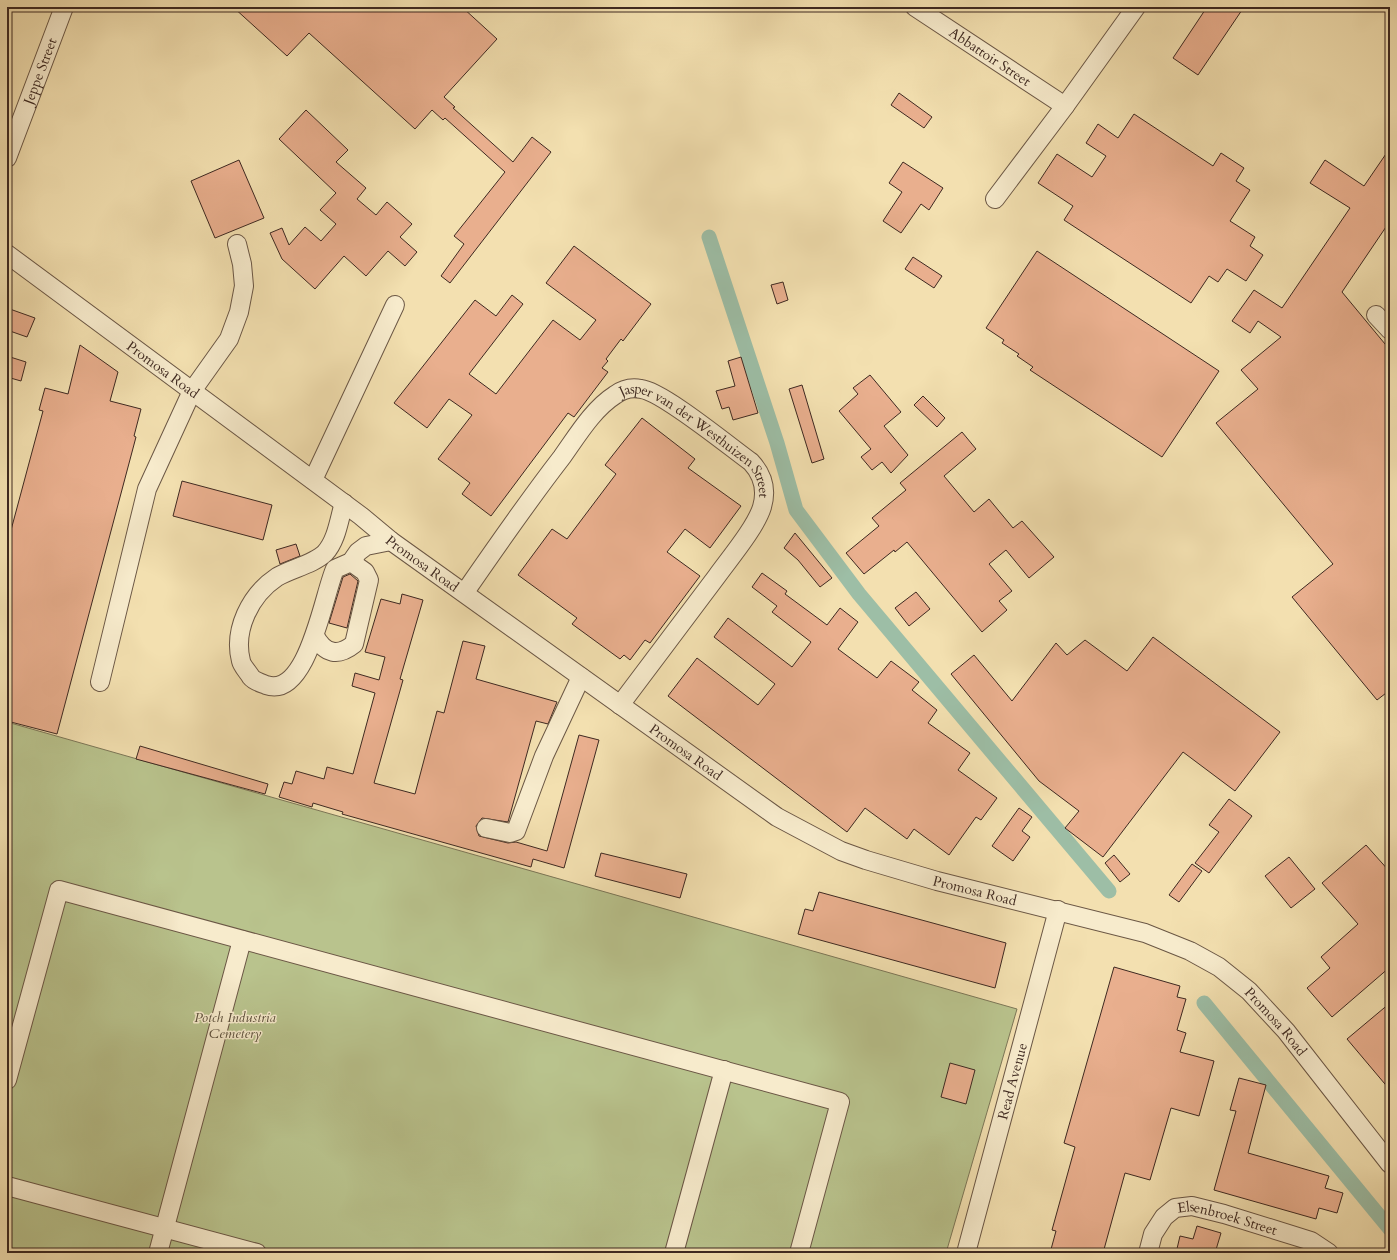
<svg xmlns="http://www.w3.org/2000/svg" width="1397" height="1260" viewBox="0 0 1397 1260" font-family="Cardo,serif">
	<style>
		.green { fill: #b9c38d; stroke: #7c7657 }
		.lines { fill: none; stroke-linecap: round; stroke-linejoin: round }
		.canal { stroke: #9dbea6; stroke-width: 15 }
		.building { fill: #e9af8e; stroke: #3e2921 }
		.minor-casing { stroke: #6b5745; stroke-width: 20 }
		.minor { stroke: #f7ebcc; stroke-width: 18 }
		.labels { text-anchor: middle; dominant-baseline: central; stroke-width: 3; stroke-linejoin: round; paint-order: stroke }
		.street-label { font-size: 14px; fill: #3e2921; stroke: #f7ebcc }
		.park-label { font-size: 14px; font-style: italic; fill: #5d503c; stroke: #f7ebcc }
	</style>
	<rect width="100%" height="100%" fill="#f3e0b0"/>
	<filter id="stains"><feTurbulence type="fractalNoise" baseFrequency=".005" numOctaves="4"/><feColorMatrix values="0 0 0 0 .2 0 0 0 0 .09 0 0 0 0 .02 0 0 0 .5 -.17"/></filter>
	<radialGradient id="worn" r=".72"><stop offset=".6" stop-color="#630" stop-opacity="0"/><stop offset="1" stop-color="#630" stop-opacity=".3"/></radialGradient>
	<path class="green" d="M7,722L1017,1009L946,1253H7Z"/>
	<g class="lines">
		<path class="canal" d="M709,237L777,443L796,510L859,594L1109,891
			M1204,1003L1390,1229"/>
	</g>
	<path class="building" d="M233,7H462L497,39L444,97L455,107L453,108L513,162L532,137L551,152L450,283L441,276L464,244L454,236L505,172L445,118L443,120L432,110L415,129L309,33L287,56Z
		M1207,7H1244L1198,75L1173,58Z
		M899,93L932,117L924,128L891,105Z
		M306,110L348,150L336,162L366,188L357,199L376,215L387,202L412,224L400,237L417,252L405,266L388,251L366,276L344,256L315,289L282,259L270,233L282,228L289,245L305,227L321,241L336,224L320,210L336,193L279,139Z
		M1134,114L1213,166L1221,153L1244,168L1236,181L1250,190L1230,221L1255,237L1250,246L1263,255L1246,281L1227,269L1218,282L1209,276L1191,303L1064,220L1073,206L1038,183L1057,154L1092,177L1106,156L1086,143L1098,124L1118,138Z
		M1390,148V221L1342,292L1390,350V690L1377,700L1292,597L1333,564L1216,423L1258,389L1241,370L1281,337L1258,321L1250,333L1232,321L1254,290L1282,308L1350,208L1310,183L1325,160L1364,186Z
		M239,160L264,218L215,238L191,181Z
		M903,162L943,188L929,210L921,204L901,233L883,221L902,192L889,183Z
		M574,246L651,304L623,341L621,339L606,359L608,361L602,368L608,372L574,417L568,413L491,516L462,494L470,483L438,459L472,415L449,399L427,428L394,403L475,300L496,316L512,295L523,304L469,374L496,394L553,320L580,340L596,320L546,283Z
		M1037,251L1219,371L1162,457L1030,370L1033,367L1017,356L1019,354L1002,343L1004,340L986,328Z
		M913,257L942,276L934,288L905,269Z
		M783,282L788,300L777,304L771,285Z
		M7,308L35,318L27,337L7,330Z
		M80,345L118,372L110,401L141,409L134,436L136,437L57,734L7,721V545L43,411L39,410L45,388L68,394Z
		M7,356L26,362L21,381L7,377Z
		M741,357L758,413L733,420L729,407L722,409L716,391L735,386L728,361Z
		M870,375L901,412L884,426L908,455L891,473L882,462L872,470L861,457L871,449L839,411L858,394L853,388Z
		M802,385L824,459L812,463L789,389Z
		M923,396L945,418L937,427L914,405Z
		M642,418L695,459L688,468L741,506L710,548L685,529L667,552L700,576L650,643L645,640L630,660L624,655L620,659L572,624L577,618L518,575L552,529L567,539L616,474L605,465Z
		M962,432L976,449L944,476L974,512L989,499L1013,528L1022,521L1054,557L1029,578L1006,550L989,564L1012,591L999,601L1007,610L982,632L907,542L895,552L894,550L864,574L846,553L879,526L872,518L906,490L900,483Z
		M182,481L272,505L263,540L173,516Z
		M795,533L832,578L820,587L798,560L784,548Z
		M296,544L300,556L280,564L276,550Z
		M762,573L787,591L785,594L827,625L840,608L858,622L838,649L877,678L891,661L919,682L912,690L937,710L928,723L970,753L958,770L997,798L981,820L976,817L949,855L914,829L907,839L865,808L847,832L668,696L697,658L758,705L775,684L714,637L728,618L792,667L811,642L772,612L777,606L752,587Z
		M350,574L358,581L347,628L329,623L343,577Z
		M916,592L930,609L909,626L895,608Z
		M402,594L423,600L400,679L403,680L374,783L415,794L437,711L444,713L463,641L485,646L476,679L557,702L548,724L536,721L508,822L482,818L476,826L479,836L508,843L516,842L547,851L579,735L599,740L564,868L533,859L531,867L342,814L343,812L313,803L312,807L279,797L284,782L292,784L296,771L324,779L327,767L353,774L375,693L352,686L355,673L379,680L385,657L365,652L381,599L400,604Z
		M1153,637L1280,732L1235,791L1183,752L1103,857L1065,828L1079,811L1039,781L951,674L974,655L1012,701L1056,643L1067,655L1085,640L1127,671Z
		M140,746L268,784L265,794L136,759Z
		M1229,799L1252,816L1209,873L1195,863L1219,832L1209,825Z
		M1019,808L1032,817L1022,831L1030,837L1013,861L992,846Z
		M1366,845L1390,872V967L1332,1017L1307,988L1330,968L1321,957L1358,924L1322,883Z
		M601,853L687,874L680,898L595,876Z
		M1114,855L1130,874L1120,882L1105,863Z
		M1289,857L1315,889L1291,908L1265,876Z
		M1192,864L1202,871L1179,902L1169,895Z
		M819,892L1006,943L995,988L798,934L805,909L813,911Z
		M1114,967L1180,986L1177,997L1186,999L1177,1030L1186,1033L1180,1052L1214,1061L1199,1116L1171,1108L1150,1180L1125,1173L1103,1253H1050L1056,1231L1052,1230L1075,1147L1064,1143Z
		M1390,1003V1090L1347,1039Z
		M950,1063L975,1070L966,1104L941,1097Z
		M1239,1078L1266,1085L1248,1153L1329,1176L1325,1188L1343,1193L1337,1213L1319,1208L1316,1219L1214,1190L1236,1111L1230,1110Z
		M1197,1226L1221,1233L1215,1253H1176L1180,1236L1193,1239Z"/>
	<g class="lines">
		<g class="minor-casing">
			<g id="minor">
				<path id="s1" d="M915,7L1065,106L1136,7"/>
				<path id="s2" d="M7,158L64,7"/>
				<path d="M995,199L1065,106"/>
				<path id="s3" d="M7,254L361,516L391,541L777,817L841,851L866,860L937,881L1145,933L1190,951L1219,967L1249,991L1286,1031L1390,1164"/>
				<path d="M1376,315L1390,330"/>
				<path d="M313,480L395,305"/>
				<path d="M344,503C339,519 337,540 325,553C314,564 290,569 277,577C250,595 233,630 241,661C242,666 248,672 251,677C254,681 261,683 266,685C308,700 324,592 335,569L351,562L358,552L366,546L391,541"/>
				<path id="s4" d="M465,592C496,547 528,501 562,457C577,436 593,409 615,395C623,389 631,387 641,389C662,391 730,447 751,462C763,475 767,490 762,507C756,527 730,558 717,576C685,619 652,662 620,705"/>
				<path d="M315,636C325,654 338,657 354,644L369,580L365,572L351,562"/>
				<path d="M100,682L147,489L192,391L229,339L239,312L244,286L242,264L237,244"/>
				<path d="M486,828L510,833L516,831L544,756L581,677"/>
				<path d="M7,1080L59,890L840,1102L799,1253"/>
				<path d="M7,1186L257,1253"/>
				<path d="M158,1253L242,940"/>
				<path d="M674,1253L724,1070"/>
				<path id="s5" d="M966,1253L1058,910"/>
				<path id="s6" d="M1148,1253L1153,1234L1164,1217L1175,1208L1192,1206L1224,1214L1311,1241L1329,1253"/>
			</g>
		</g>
		<use href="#minor" class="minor"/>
	</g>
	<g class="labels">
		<g class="street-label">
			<text stroke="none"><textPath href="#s1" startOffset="90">Abbattoir Street</textPath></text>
			<text stroke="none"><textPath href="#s2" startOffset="93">Jeppe Street</textPath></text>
			<text stroke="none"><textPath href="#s3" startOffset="194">Promosa Road</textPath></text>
			<text stroke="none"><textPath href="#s4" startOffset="351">Jasper van der Westhuizen Street</textPath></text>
			<text stroke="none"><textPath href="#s3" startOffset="518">Promosa Road</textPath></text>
			<text stroke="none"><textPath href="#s3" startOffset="842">Promosa Road</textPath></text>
			<text stroke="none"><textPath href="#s3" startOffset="1166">Promosa Road</textPath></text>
			<text stroke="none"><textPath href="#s3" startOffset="1502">Promosa Road</textPath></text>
			<text stroke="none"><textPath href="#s5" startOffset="178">Read Avenue</textPath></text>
			<text stroke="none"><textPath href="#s6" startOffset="108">Elsenbroek Street</textPath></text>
		</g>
		<g class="park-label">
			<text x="235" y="1017">Potch Industria<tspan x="235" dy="16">Cemetery</tspan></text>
		</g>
	</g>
	<rect width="1397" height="1260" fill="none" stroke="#f3e0b0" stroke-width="24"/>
	<rect x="8" y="8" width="1381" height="1244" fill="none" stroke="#3e2921" stroke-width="2"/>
	<rect x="12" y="12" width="1373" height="1236" fill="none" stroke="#3e2921"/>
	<rect width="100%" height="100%" filter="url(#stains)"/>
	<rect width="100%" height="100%" fill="url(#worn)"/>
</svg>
